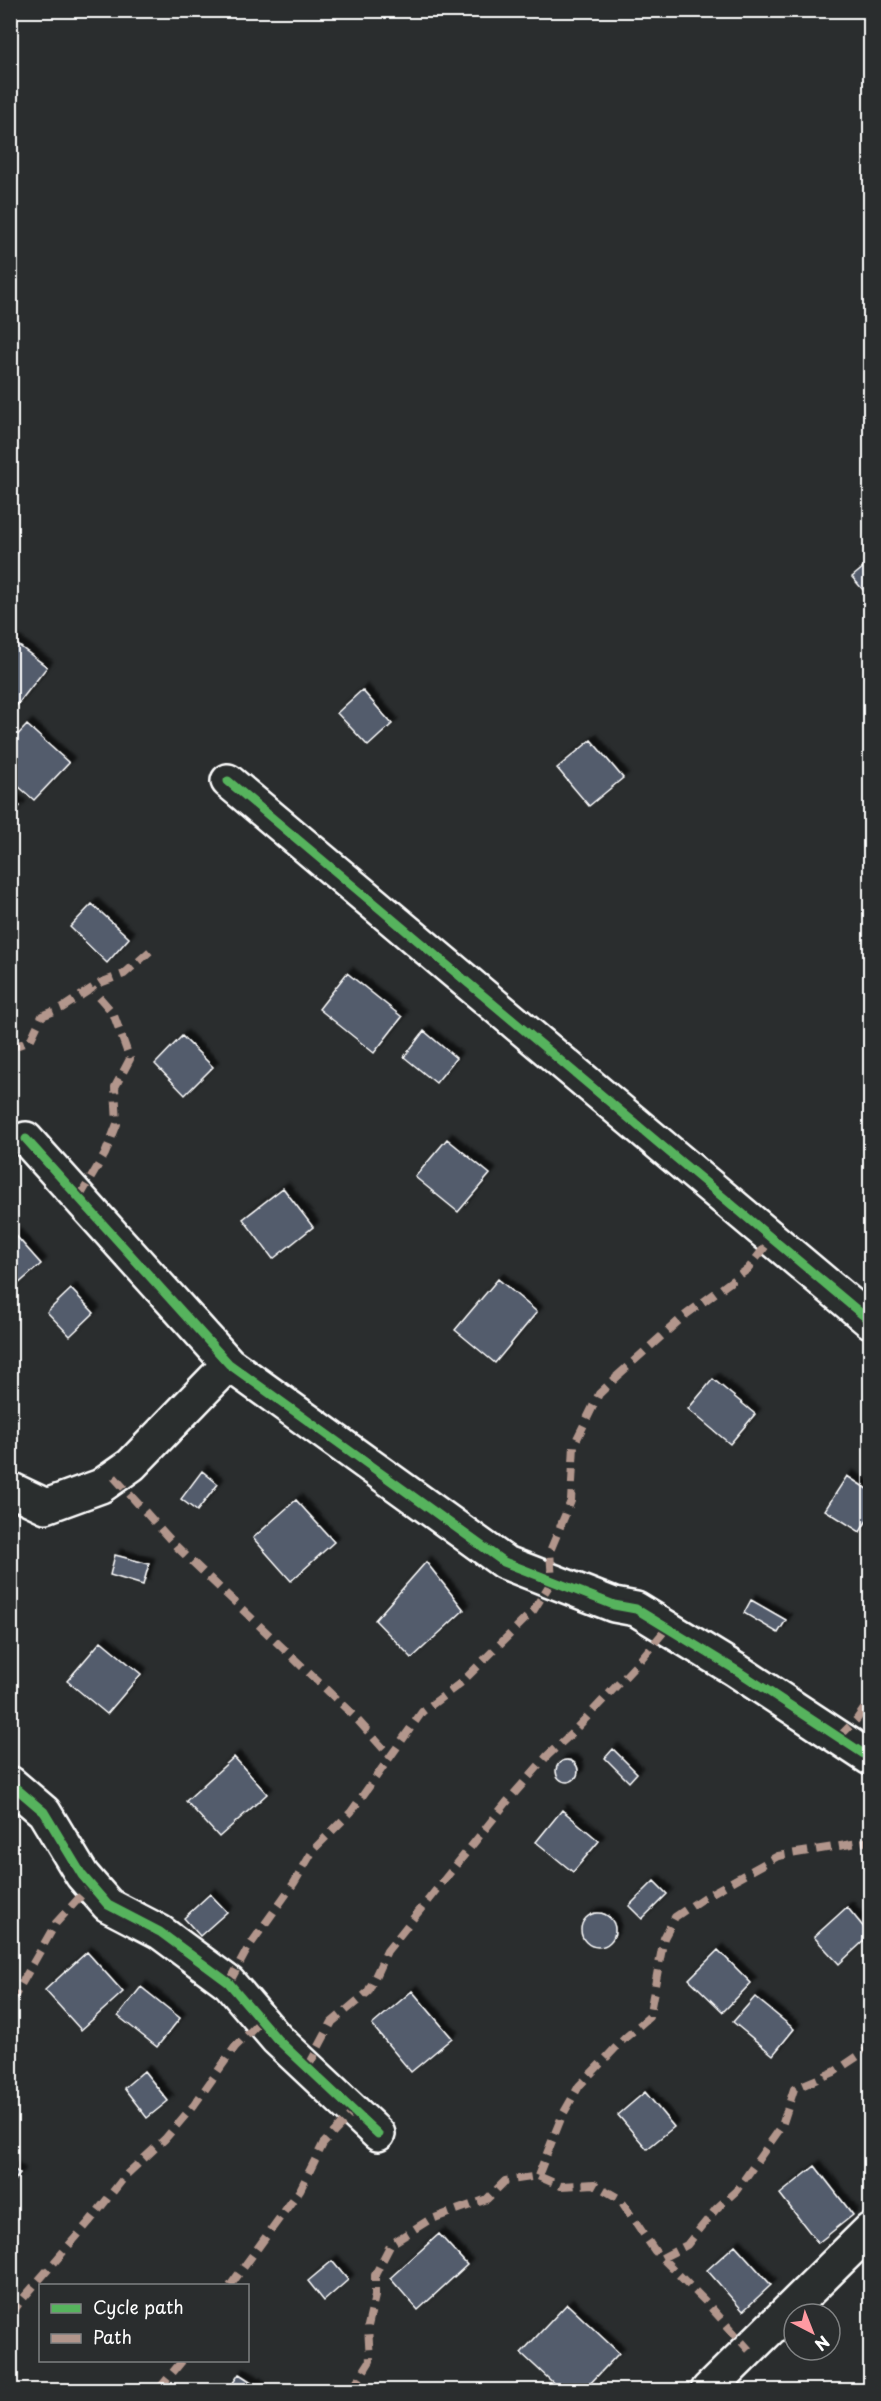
<svg xmlns="http://www.w3.org/2000/svg" width="881" height="2401" viewBox="0 0 881 2401" font-family="'Playpen Sans',sans-serif">
	<style>
		.building { fill: #535b6c; stroke: #fff; stroke-width: 1.5; filter: url(#shadow) }
		.lines { fill: none; stroke-linecap: round; stroke-linejoin: round }
		.minor-casing { stroke: #fff; stroke-width: 38 }
		.minor { stroke: #2a2d2e; stroke-width: 33 }
		.quiet { stroke: #b2968c; stroke-width: 8; stroke-dasharray: 15 8; stroke-linecap: butt }
		.cycleway-casing { stroke: #2a2d2e; stroke-width: 13 }
		.cycleway { stroke: #56b35d; stroke-width: 9 }
	</style>
	<defs>
		<filter id="shadow"><feDropShadow dx="5.5" dy="-5.5" stdDeviation="1.5" flood-color="#0009"/></filter>
	</defs>
	<rect width="100%" height="100%" fill="#2a2d2e"/>
	<filter id="ink" filterUnits="userSpaceOnUse"><feTurbulence type="fractalNoise" baseFrequency=".0167" numOctaves="2"/><feDisplacementMap in="SourceGraphic" scale="12" xChannelSelector="R" yChannelSelector="G"/><feConvolveMatrix kernelMatrix="1 2 1 2 8 2 1 2 1" color-interpolation-filters="sRGB"/></filter>
	<g filter="url(#ink)">
		<path class="building" d="M870,562V598L852,577Z
			M10,639L47,667L14,709L10,706Z
			M362,690L392,724L368,746L337,713Z
			M27,725L69,763L34,800L10,779V743Z
			M591,740L623,778L589,806L557,768Z
			M10,798L20,806L10,817Z
			M92,904L129,938L107,963L70,927Z
			M347,973L402,1017L374,1053L319,1009Z
			M424,1031L456,1058L436,1083L404,1057Z
			M182,1036L213,1067L185,1095L155,1064Z
			M447,1139L490,1174L458,1212L415,1177Z
			M283,1188L313,1227L273,1259L243,1219Z
			M10,1229L41,1264L10,1291Z
			M498,1279L537,1312L495,1363L455,1330Z
			M71,1289L94,1313L70,1336L47,1312Z
			M713,1379L755,1414L730,1444L688,1409Z
			M202,1471L218,1484L197,1511L181,1499Z
			M847,1476L870,1491V1515L860,1532L825,1510Z
			M296,1500L334,1542L291,1581L253,1538Z
			M115,1555L149,1564L143,1585L110,1575Z
			M426,1562L464,1610L412,1658L375,1620Z
			M751,1600L786,1620L778,1633L744,1613Z
			M101,1641L141,1674L107,1714L67,1681Z
			M613,1749L637,1773L629,1782L605,1758Z
			M234,1757L267,1794L219,1837L186,1801Z
			M556 1771a11 11 0 1 1 22 0a11 11 0 1 1-22 0Z
			M562,1810L599,1841L573,1872L536,1842Z
			M654,1881L667,1894L642,1919L629,1906Z
			M210,1894L227,1912L200,1936L184,1918Z
			M847,1907L870,1935L839,1964L814,1937Z
			M581 1930a17 17 0 1 1 34 0a17 17 0 1 1-34 0Z
			M718,1950L751,1983L723,2012L689,1979Z
			M87,1952L123,1992L81,2030L45,1990Z
			M141,1987L180,2018L157,2047L118,2016Z
			M412,1991L452,2038L411,2072L372,2025Z
			M755,1997L794,2029L773,2055L733,2022Z
			M144,2071L168,2101L147,2118L124,2088Z
			M645,2092L674,2127L647,2149L618,2115Z
			M10,2166L20,2174L10,2185Z
			M815,2166L853,2215L818,2243L780,2194Z
			M439,2234L467,2265L418,2310L390,2278Z
			M735,2245L771,2285L743,2311L707,2270Z
			M332,2261L348,2280L324,2301L308,2281Z
			M567,2304L619,2353L584,2390H561L521,2353Z
			M239,2374L264,2390H228Z"/>
		<g class="lines">
			<g class="minor-casing">
				<path id="minor" d="M228,781L870,1321
					M26,1139L229,1364L504,1562L614,1605L636,1609L736,1670L870,1758
					M10,1489L46,1506L101,1486L131,1465L229,1364
					M10,1783L44,1812L82,1875L108,1905L160,1932L229,1983L277,2039L378,2134
					M708,2390L870,2230"/>
			</g>
			<use href="#minor" class="minor"/>
			<path class="quiet" d="M10,1048L30,1041L42,1016L62,1008L100,983L124,974L150,951
				M79,1198L105,1154L117,1124L115,1087L130,1059L113,1013L92,989
				M616,1377L684,1316L748,1269L772,1238
				M114,1477L176,1546L353,1715L390,1756
				M839,1737L857,1719L870,1700
				M229,1983L248,1948L294,1883L314,1849L351,1812L422,1712L462,1682L533,1611L552,1581L550,1551L571,1501L574,1445L599,1394L620,1374
				M10,2004L56,1923L91,1885
				M308,2067L332,2022L368,1992L387,1951L506,1803L547,1756L571,1734L636,1665L667,1628
				M538,2176L562,2116L579,2086L625,2038L649,2017L664,1938L675,1917L703,1898L778,1856L870,1841
				M662,2258L687,2245L716,2209L736,2191L782,2126L794,2089L834,2072L870,2048
				M230,2286L300,2190L323,2144L354,2111
				M10,2316L20,2302L89,2222L127,2174L165,2139L194,2105L235,2047L261,2021
				M158,2390L183,2360
				M352,2390L370,2361L368,2326L375,2296V2275L391,2244L429,2220L487,2199L505,2181L538,2176L561,2186L594,2184L620,2199L655,2251L706,2302L749,2350"/>
			<g class="cycleway-casing">
				<path id="cycleway" d="M228,781L870,1321
					M26,1139L229,1364L504,1562L614,1605L636,1609L736,1670L870,1758
					M10,1783L44,1812L82,1875L108,1905L160,1932L229,1983L277,2039L378,2134"/>
			</g>
			<use href="#cycleway" class="cycleway"/>
		</g>
	</g>
	<rect width="881" height="2401" fill="none" stroke="#2a2d2e" stroke-width="36"/>
	<rect x="18" y="18" width="845" height="2365" fill="none" stroke="#fff" stroke-width="2" filter="url(#ink)"/>
	<rect x="39" y="2284" width="210" height="78" fill="#2a2d2e" stroke="#7f8182" stroke-width="1.5"/>
	<rect x="51" y="2304" width="30" height="9" fill="#56b35d" stroke="#7f8182" stroke-width="1.5"/>
	<text x="93" y="2314" font-size="18" fill="#ffffff">Cycle path</text>
	<rect x="51" y="2334" width="30" height="9" fill="#b2968c" stroke="#7f8182" stroke-width="1.5"/>
	<text x="93" y="2344" font-size="18" fill="#ffffff">Path</text>
	<g transform="translate(812 2332) rotate(138)"><circle r="28" fill="#2a2d2e" stroke="#7f8182" stroke-width="1.5"/>
	<path d="M0-4.5L10 22L0 15L-10 22Z" fill="#ff9aa2"/>
	<text y="-9" font-size="16" font-weight="bold" text-anchor="middle" fill="#ffffff">N</text>
	</g>
</svg>
